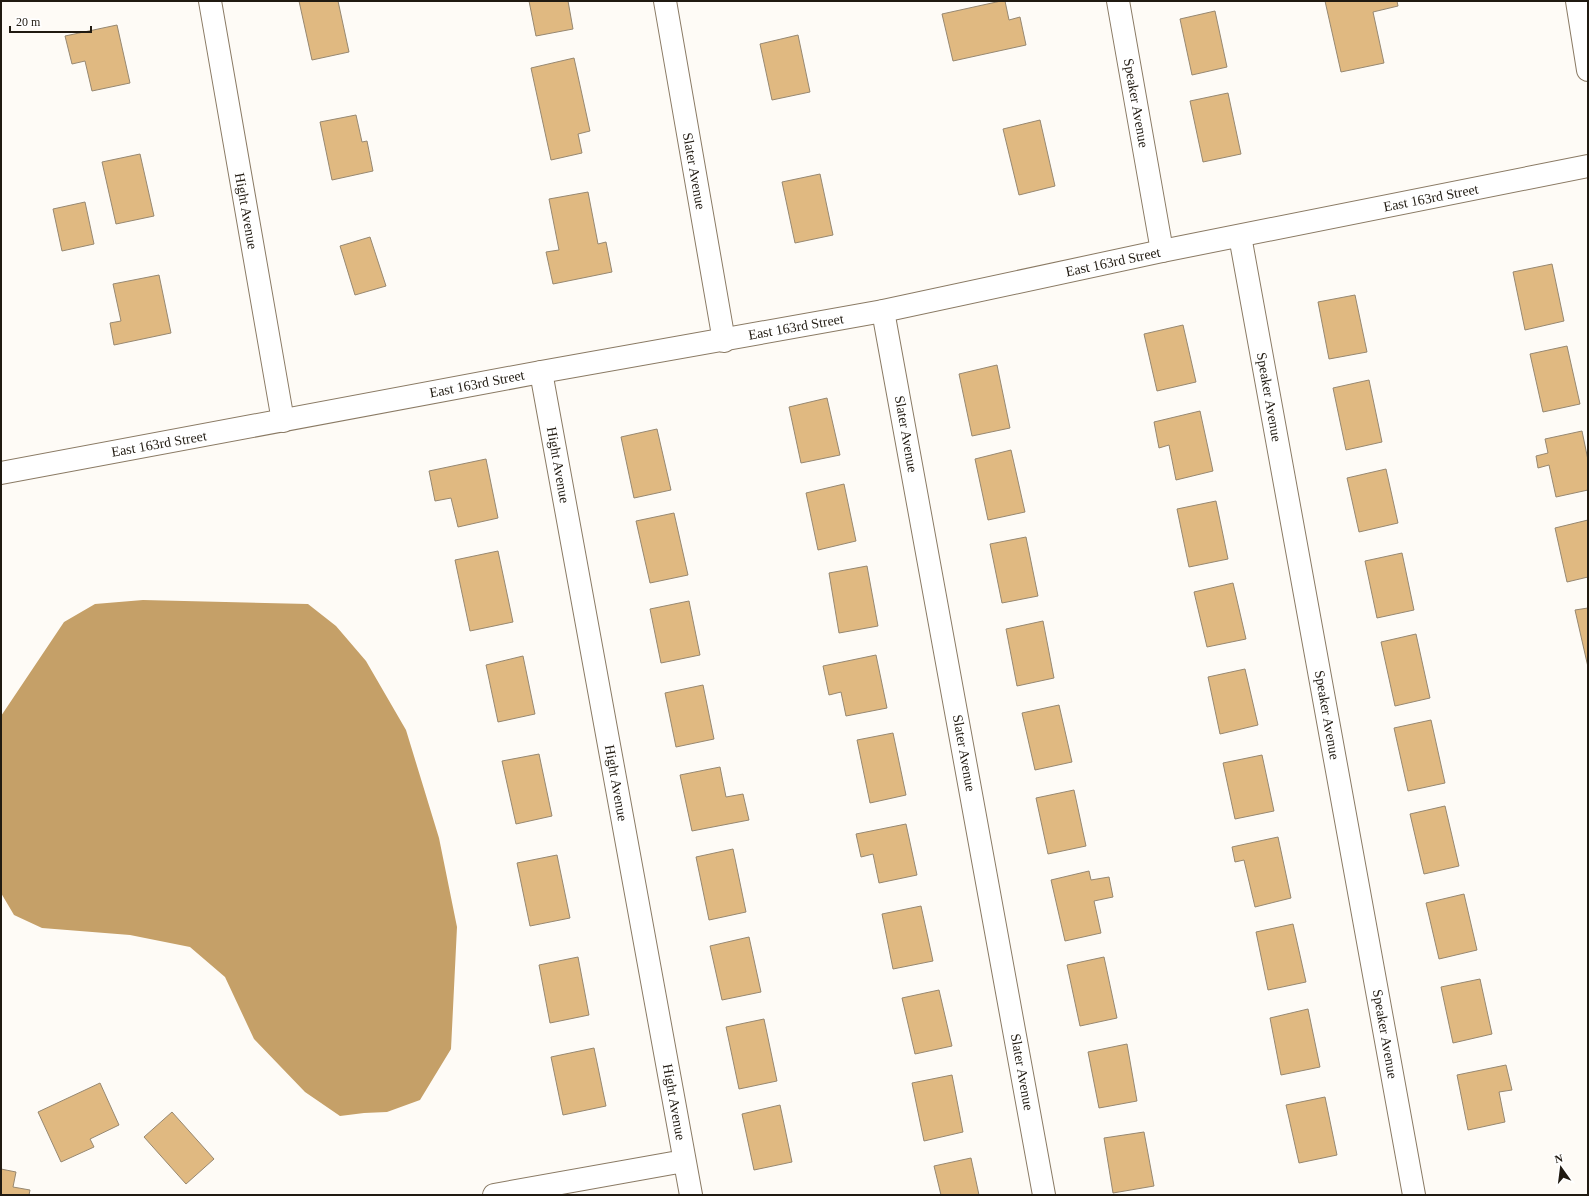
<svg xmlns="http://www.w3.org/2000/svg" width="1589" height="1196" viewBox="0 0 1589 1196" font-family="'Times New Roman',serif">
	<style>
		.water { fill: #c5a068 }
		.building { fill: #e0b981; stroke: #978871 }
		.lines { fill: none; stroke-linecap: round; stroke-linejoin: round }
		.street-casing { stroke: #8a7a64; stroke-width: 24 }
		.secondary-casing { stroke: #8a7a64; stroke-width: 24 }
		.street { stroke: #fff; stroke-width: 22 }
		.secondary { stroke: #fff; stroke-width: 22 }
		.labels { text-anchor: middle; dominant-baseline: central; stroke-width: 3; stroke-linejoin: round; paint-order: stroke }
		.street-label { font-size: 14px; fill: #201a11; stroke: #fff }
	</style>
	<rect width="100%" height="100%" fill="#fefbf6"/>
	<path class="water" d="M143,600L308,604L336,626L366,661L406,730L439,838L457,927L451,1049L420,1100L387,1112L364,1113L340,1116L305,1092L254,1039L225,977L190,947L130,935L42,928L14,915L1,893V716L64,622L95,604Z"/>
	<path class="building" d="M299,1H338L349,52L312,60Z
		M529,1H568L573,29L536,36Z
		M1001,1H1005L1009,20L1020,17L1026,45L953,61L942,14Z
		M1325,1H1397L1398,6L1373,12L1384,63L1341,72Z
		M1215,11L1227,67L1192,75L1180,19Z
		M117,25L130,83L92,91L85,61L72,64L65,36Z
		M798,35L810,92L772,100L760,44Z
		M574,58L590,131L578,134L582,153L551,160L531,68Z
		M1228,93L1241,154L1203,162L1190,101Z
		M356,115L362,142L367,141L373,171L332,180L320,122Z
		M1040,120L1055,186L1019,195L1003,129Z
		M140,154L154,216L116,224L102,162Z
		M820,174L833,235L795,243L782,182Z
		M588,192L598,244L606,242L612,272L553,284L546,252L559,250L549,199Z
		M85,202L94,244L62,251L53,209Z
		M370,237L386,286L355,295L340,246Z
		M1552,264L1564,321L1525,330L1513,272Z
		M159,275L171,333L114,345L110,323L121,321L113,284Z
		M1355,295L1367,352L1329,359L1318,302Z
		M1183,325L1196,382L1157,391L1144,334Z
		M1567,346L1580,404L1543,412L1530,354Z
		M997,365L1010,428L972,436L959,374Z
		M1369,380L1382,442L1346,450L1333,388Z
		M827,398L840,455L801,463L789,407Z
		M1200,411L1213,471L1176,480L1169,445L1159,448L1154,422Z
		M657,429L671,490L634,498L621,437Z
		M1582,431L1588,460V490L1556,497L1549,465L1538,468L1536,456L1548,453L1545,439Z
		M1011,450L1025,512L988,520L975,459Z
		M486,459L498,518L458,527L451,498L435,501L429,471Z
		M1386,469L1398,523L1359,532L1347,478Z
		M844,484L856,541L818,550L806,493Z
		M1216,501L1228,559L1189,567L1177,509Z
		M674,513L688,575L650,583L636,521Z
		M1588,520V577L1567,582L1555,528Z
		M1026,537L1038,596L1002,603L990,544Z
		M498,551L513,622L470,631L455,560Z
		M1402,553L1414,610L1377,618L1365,561Z
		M867,566L878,626L839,633L829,573Z
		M1233,583L1246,639L1207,647L1194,592Z
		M689,601L700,655L661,663L650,609Z
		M1588,608V667L1575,610Z
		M1043,621L1054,678L1017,686L1006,629Z
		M1416,634L1430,698L1395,706L1381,642Z
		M876,655L887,708L846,716L841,692L829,695L823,666Z
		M523,656L535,714L498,722L486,665Z
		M1245,669L1258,725L1220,734L1208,677Z
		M703,685L714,739L676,747L665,693Z
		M1059,705L1072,762L1035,770L1022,713Z
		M1431,720L1445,783L1408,791L1394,728Z
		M893,733L906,795L870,803L857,740Z
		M539,754L552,816L516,824L502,761Z
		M1262,755L1274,811L1235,819L1223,763Z
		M720,767L726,797L743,794L749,820L692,831L680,775Z
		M1074,790L1086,846L1048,854L1036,798Z
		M1445,806L1459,866L1424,874L1410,814Z
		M906,824L917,875L879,883L873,854L861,857L856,834Z
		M1278,837L1291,898L1255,907L1244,860L1235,862L1232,847Z
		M733,849L746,912L709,920L696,857Z
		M557,855L570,918L530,926L517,863Z
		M1089,871L1091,880L1109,877L1113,897L1094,901L1101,933L1065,941L1051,880Z
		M1464,894L1477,950L1439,959L1426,903Z
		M921,906L933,961L893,969L882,914Z
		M1293,924L1306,982L1268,990L1256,932Z
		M749,937L761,992L722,1000L710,946Z
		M578,957L589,1015L550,1023L539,965Z
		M1104,957L1117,1018L1080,1026L1067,965Z
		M1480,979L1492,1034L1453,1043L1441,987Z
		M939,990L952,1046L915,1054L902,998Z
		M1308,1009L1320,1067L1281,1075L1270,1018Z
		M764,1019L777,1081L739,1089L726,1027Z
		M1127,1044L1137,1101L1099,1108L1088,1052Z
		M594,1048L606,1106L563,1115L551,1057Z
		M1506,1065L1512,1090L1499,1092L1505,1122L1468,1130L1457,1075Z
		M952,1075L963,1132L924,1141L912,1083Z
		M100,1083L119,1125L90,1139L94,1147L61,1162L38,1112Z
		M1325,1097L1337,1155L1299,1163L1286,1105Z
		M780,1105L792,1162L754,1170L742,1114Z
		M172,1112L214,1159L186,1184L144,1137Z
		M1144,1132L1154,1186L1113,1193L1104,1138Z
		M971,1158L979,1195H941L934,1166Z
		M1,1169L16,1172L13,1187L30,1190L29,1195H1Z"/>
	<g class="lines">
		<g class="street-casing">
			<path id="street" d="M210,1L283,421
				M665,1L724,341
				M1118,1L1162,251
				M1577,1L1588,70
				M1240,236L1414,1195
				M883,311L1044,1195
				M541,372L691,1195
				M494,1195L684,1161"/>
		</g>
		<g class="secondary-casing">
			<path id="secondary" d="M1,473L541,372L883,311L1162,251L1588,166"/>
		</g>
		<use href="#street" class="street"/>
		<use href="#secondary" class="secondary"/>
	</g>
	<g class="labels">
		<g class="street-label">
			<text transform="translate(1136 103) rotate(80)">Speaker Avenue</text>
			<text transform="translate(694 171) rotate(80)">Slater Avenue</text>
			<text transform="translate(1431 198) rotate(-11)">East 163rd Street</text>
			<text transform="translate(246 211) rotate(80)">Hight Avenue</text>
			<text transform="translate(1113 262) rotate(-12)">East 163rd Street</text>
			<text transform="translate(796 327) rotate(-10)">East 163rd Street</text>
			<text transform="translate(477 384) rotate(-11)">East 163rd Street</text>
			<text transform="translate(1269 397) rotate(80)">Speaker Avenue</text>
			<text transform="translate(906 434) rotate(80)">Slater Avenue</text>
			<text transform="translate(159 444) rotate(-10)">East 163rd Street</text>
			<text transform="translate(558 465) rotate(80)">Hight Avenue</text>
			<text transform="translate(1327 715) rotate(80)">Speaker Avenue</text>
			<text transform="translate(964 753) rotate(80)">Slater Avenue</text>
			<text transform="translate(616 783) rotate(80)">Hight Avenue</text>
			<text transform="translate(1385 1034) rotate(80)">Speaker Avenue</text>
			<text transform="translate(1022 1072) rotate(80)">Slater Avenue</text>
			<text transform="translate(674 1102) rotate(80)">Hight Avenue</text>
		</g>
	</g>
	<rect width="1589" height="1196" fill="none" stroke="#201a11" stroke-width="4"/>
	<g transform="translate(1561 1168) rotate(346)" stroke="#ffffff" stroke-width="3" paint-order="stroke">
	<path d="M0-3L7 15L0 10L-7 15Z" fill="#201a11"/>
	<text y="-6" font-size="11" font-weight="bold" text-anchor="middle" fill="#201a11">N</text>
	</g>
	<path d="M10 26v6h81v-6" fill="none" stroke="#201a11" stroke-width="2"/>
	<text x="16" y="26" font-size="12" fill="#201a11" stroke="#ffffff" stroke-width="3" paint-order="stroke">20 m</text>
</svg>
